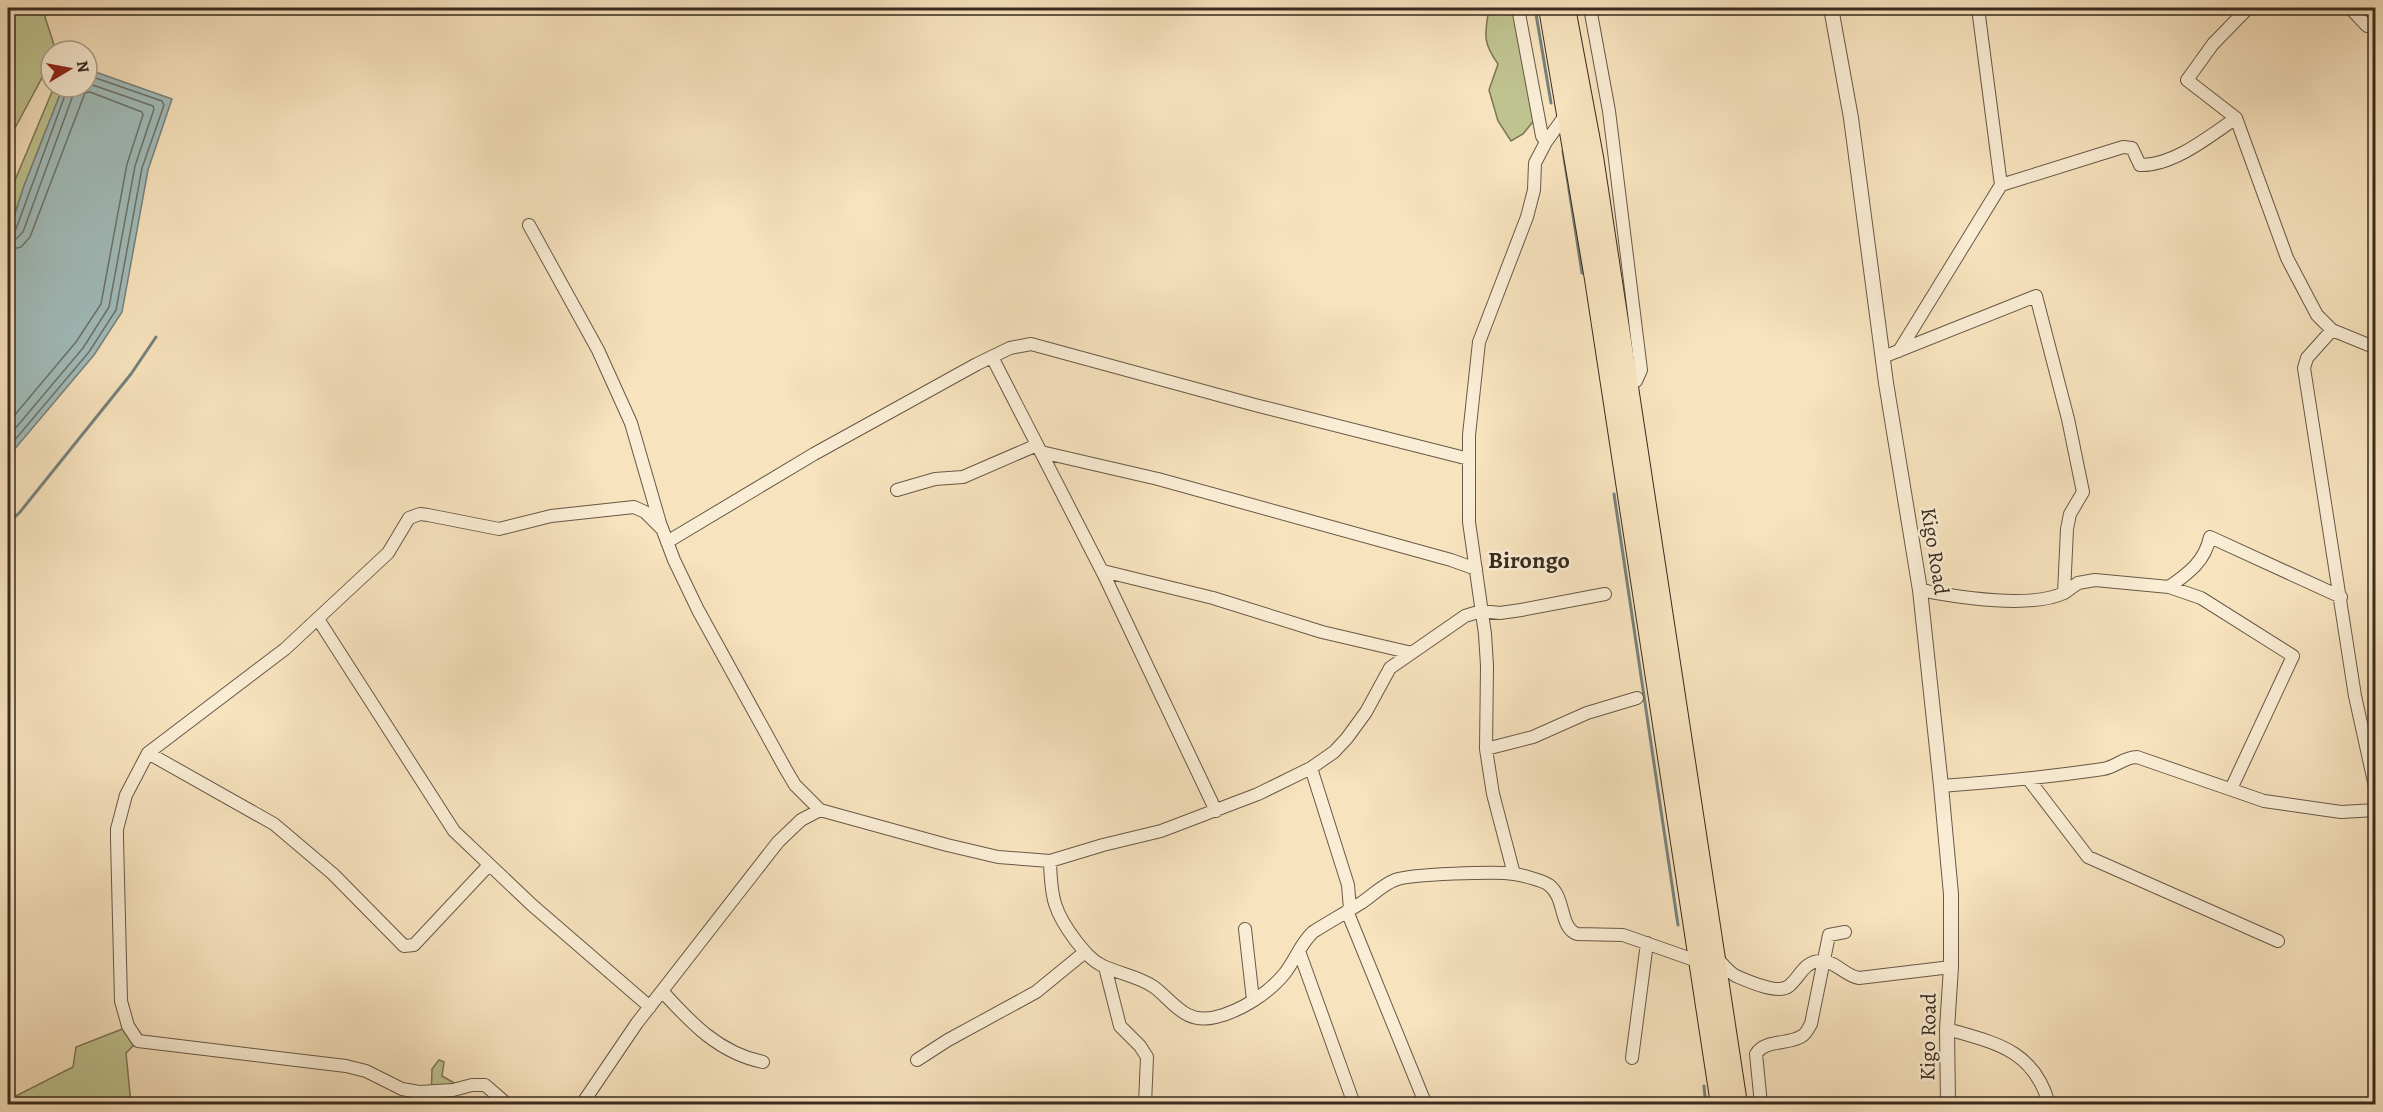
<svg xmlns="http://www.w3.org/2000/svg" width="2383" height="1112" viewBox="0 0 2383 1112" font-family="Alegreya,serif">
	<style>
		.green { fill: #bfc390; stroke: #7c7657; stroke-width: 1.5 }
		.water { fill: #a1bcbb; stroke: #77827c; stroke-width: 1.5 }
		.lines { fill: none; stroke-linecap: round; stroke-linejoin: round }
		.shore { stroke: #6c736c; stroke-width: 1.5 }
		.stream { stroke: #77827c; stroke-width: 3 }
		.minor-casing { stroke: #685846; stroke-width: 14 }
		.tertiary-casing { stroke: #685846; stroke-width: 16 }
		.trunk-casing { stroke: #382a1e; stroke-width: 22 }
		.minor { stroke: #faedd5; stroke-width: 12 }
		.tertiary { stroke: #faedd5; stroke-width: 14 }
		.trunk { stroke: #f7e3be; stroke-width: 20 }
		.labels { text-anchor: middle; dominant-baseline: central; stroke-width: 5; stroke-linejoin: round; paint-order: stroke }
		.street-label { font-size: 21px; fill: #382a1e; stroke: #faedd5 }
		.quarter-label { font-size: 24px; font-weight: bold; fill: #382a1e; stroke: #faedd5 }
	</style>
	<rect width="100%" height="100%" fill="#f7e3be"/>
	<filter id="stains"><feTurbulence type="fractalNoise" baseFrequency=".00333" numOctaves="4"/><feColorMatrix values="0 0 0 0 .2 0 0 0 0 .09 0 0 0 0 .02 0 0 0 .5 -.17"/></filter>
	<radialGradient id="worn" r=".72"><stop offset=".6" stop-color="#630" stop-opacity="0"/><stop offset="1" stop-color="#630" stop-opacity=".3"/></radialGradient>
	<path class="green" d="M8,8H50L45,17L56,51H51V61L8,141Z
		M1489,8H1517L1536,118L1523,134L1511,141L1498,121L1489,90L1498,64C1482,42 1485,34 1489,8Z
		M54,87H63L24,186L8,235V197Z
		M125,1028L135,1044L126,1053L131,1104H8V1100L73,1067L76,1047Z
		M439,1060L444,1062L442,1076L456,1084V1104H431L432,1069Z"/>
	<path class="water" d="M87,69L172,99L148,170L122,312L94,355L8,457V235L24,186L63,87H87Z"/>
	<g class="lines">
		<path class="shore" d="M8,233H13L16,229L68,87
			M8,241L16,239L23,232L76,87
			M8,250L21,247L30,237L85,93L90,92L142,112L143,115L127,164L101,304L76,342L8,423
			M8,437L83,348L109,307L135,166L154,109L153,106L87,83
			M8,448L89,352L116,310L142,168L164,105L162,101L87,75"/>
		<path class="stream" d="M1535,8L1551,103
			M1563,151L1582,273
			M1614,494L1678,925
			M8,524L20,512L131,374L156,337
			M1704,1086L1705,1097L1709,1102"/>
		<g class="minor-casing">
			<path id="minor" d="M1518,8L1542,136L1546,142
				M1590,8L1609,111L1641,370L1636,381L1627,385
				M1978,8L2001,185
				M2248,8L2213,44L2187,80L2236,118L2287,258L2317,315L2332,330L2376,348
				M2350,8L2367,26L2376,25
				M529,225L598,350L631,423L660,523L674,560L698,610L785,768L795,785L820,810L947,845L998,857L1050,861L1103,845L1161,831L1258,794L1311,768L1334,752L1347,738L1366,712L1390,668L1465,616L1481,611L1500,613L1521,610L1605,594
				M2332,330L2307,358L2304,368L2355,696L2376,791
				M1899,351L2001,185L2123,147L2132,148L2140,165C2173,166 2210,136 2236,118
				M992,357L1104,575L1216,811
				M1883,357L2036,296L2068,419L2083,492L2070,514L2067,529L2064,593C2030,609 1957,597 1920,590
				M1041,452L1158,479L1451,560L1476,569
				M897,490L935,479L963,477L1037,445
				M667,542L814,454L977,364L1010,348L1031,344L1255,405L1469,459
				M1103,571L1213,598L1322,632L1412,653
				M2169,587C2189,573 2205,561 2210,537L2341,597
				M2064,593L2078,583L2095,580L2169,587L2201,598L2293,656L2231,789
				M318,619L454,831L532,905L650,1007
				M1486,749L1533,737L1587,713L1637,698
				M148,753L274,824L333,874L404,946L414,945L489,865
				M1311,768L1348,885L1350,909
				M2029,780L2088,857L2278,941
				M1941,786C1996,782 2049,777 2103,769C2116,767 2124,757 2137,757L2264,801L2341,812L2376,810
				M1050,861C1051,898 1054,912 1076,941C1084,951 1092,961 1103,966C1120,974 1138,976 1154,987C1174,1002 1185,1025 1216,1017C1241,1011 1269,993 1285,973C1295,960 1301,943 1313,932C1329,922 1345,913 1361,903C1372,896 1382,885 1395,880C1409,874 1498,871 1514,874C1522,875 1544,881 1549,885C1566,898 1559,927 1577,934L1623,935L1700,962
				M1514,874L1493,794L1486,749L1487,666L1485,634L1469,522V435L1479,342L1527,217L1534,190L1535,163L1546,142L1567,113
				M1347,911L1424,1100
				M1245,929L1253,1000
				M1299,951L1354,1104
				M1715,956C1721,962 1728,972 1736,976C1748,981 1778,995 1789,986C1800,977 1804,961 1821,961C1836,961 1845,976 1859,978L1951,967
				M1105,967L1120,1026L1140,1046L1147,1057L1145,1104
				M662,991C691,1023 719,1053 763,1062
				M1947,1029C1996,1043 2034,1050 2049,1104
				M1632,1058L1647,943
				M917,1060L948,1040L1036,992L1085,952
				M507,1104L485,1085H472L453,1090L419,1092L402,1089L366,1071L346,1066L138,1041L128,1026L121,1001L117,839V829L126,795L148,753L285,649L388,553L409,518L420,514L428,515L499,529L551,516L634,507L645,512L661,528
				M582,1104L637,1023L778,842L801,820L820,810
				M1761,1104L1756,1054C1765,1039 1789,1045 1802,1036C1806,1034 1809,1027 1811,1024L1829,935L1845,932"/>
		</g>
		<g class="tertiary-casing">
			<path id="tertiary" d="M1831,8L1851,118L1886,383L1920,590L1941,786L1951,894V967L1947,1029L1948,1104"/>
		</g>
		<g class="trunk-casing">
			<path id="trunk" d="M1549,8L1595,279L1721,1104
				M1565,8L1593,157L1737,1104"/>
		</g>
		<use href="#minor" class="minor"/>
		<use href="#tertiary" class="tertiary"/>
		<use href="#trunk" class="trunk"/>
	</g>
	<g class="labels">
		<g class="street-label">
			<text transform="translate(1935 551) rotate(81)">Kigo Road</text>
			<text transform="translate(1928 1037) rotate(-89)">Kigo Road</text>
		</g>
		<g class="quarter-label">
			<text x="1529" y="560">Birongo</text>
		</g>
	</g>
	<rect width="2383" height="1112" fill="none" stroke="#f7e3be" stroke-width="30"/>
	<rect x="9" y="9" width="2365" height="1094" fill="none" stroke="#382a1e" stroke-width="3"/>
	<rect x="15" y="15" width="2353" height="1082" fill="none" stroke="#382a1e" stroke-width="1.5"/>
	<g transform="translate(69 69) rotate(80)"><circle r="28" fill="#faedd5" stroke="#ac9f8c" stroke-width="1.5"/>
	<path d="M0-4.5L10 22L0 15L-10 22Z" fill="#8f2418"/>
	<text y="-9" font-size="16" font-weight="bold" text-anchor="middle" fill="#382a1e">N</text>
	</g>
	<rect width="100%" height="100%" filter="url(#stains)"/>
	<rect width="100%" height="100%" fill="url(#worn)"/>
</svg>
